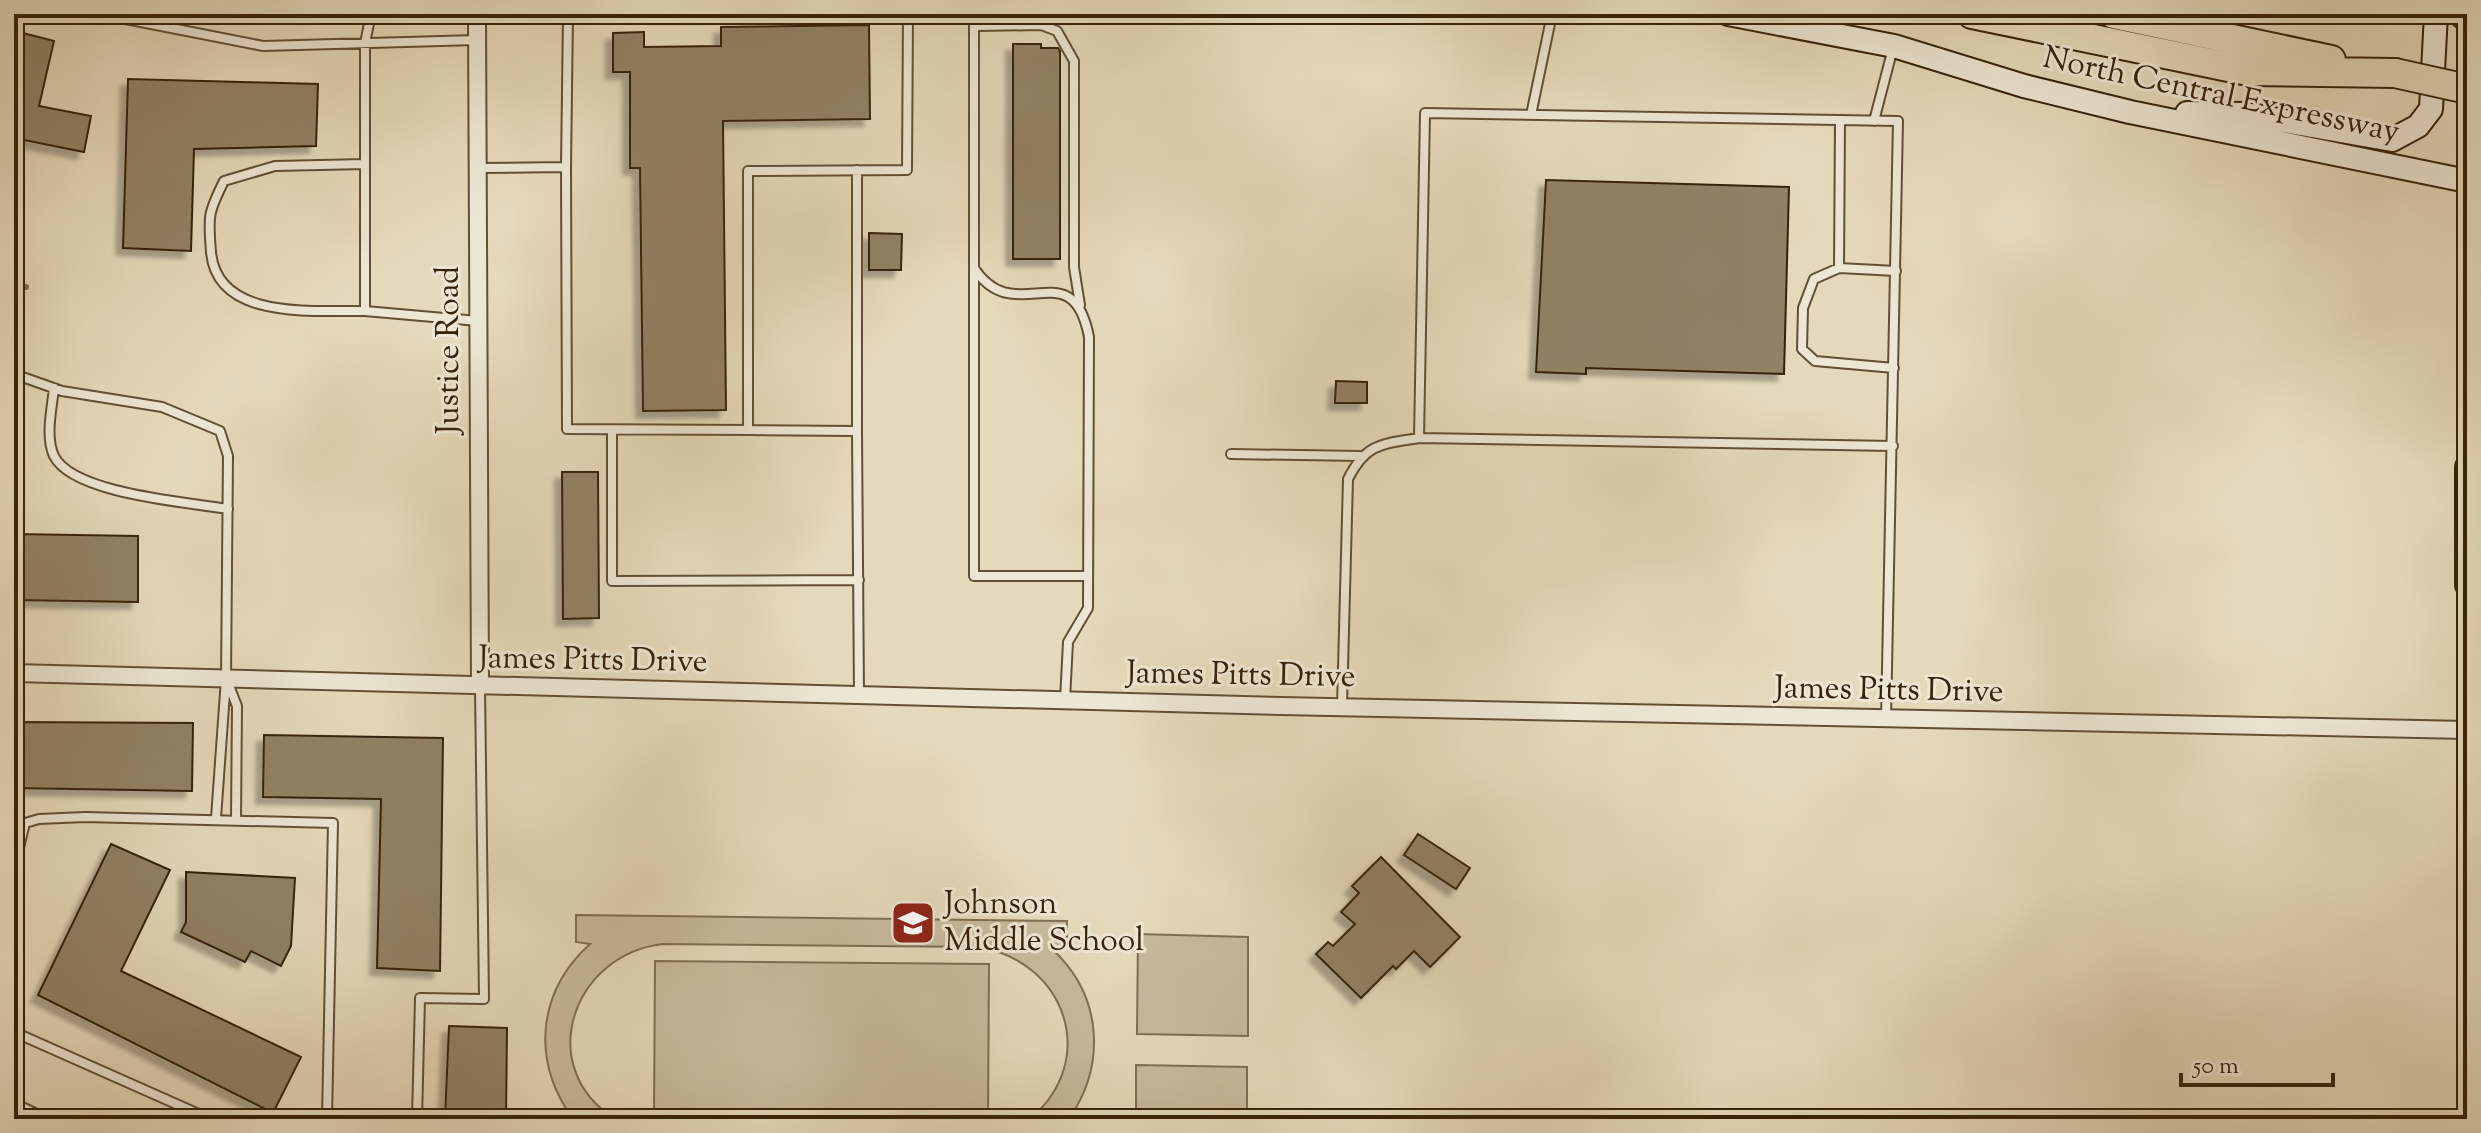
<svg xmlns="http://www.w3.org/2000/svg" width="2481" height="1133" viewBox="0 0 2481 1133" font-family="'Sorts Mill Goudy',serif">
	<style>
		.green { fill: #c6ba9c; stroke: #7e6e52; stroke-width: 2 }
		.lines { fill: none; stroke-linecap: round; stroke-linejoin: round }
		.stream { stroke: #7b6b4e; stroke-width: 6 }
		.building { fill: #908265; stroke: #362308; stroke-width: 2; filter: url(#shadow) }
		.service-casing { stroke: #625034; stroke-width: 12 }
		.minor-casing { stroke: #625034; stroke-width: 20 }
		.secondary-casing { stroke: #362308; stroke-width: 26 }
		.motorway-casing { stroke: #362308; stroke-width: 32 }
		.service { stroke: #ede6d2; stroke-width: 8 }
		.minor { stroke: #ede6d2; stroke-width: 16 }
		.secondary { stroke: #ede6d2; stroke-width: 22 }
		.motorway { stroke: #e4d9ba; stroke-width: 28 }
		.motorway-bridge-casing { stroke: #362308; stroke-width: 32; stroke-linecap: butt }
		.motorway-bridge { stroke: #e4d9ba; stroke-width: 28 }
		.labels { text-anchor: middle; dominant-baseline: central; stroke-width: 6; stroke-linejoin: round; paint-order: stroke }
		.street-label { font-size: 32px; fill: #362308; stroke: #ede6d2 }
		.poi-label { font-size: 32px; fill: #362308; stroke: #ede6d2; text-anchor: start }
	</style>
	<defs>
		<filter id="shadow"><feDropShadow dx="-7" dy="7" stdDeviation="2" flood-color="#0004"/></filter>
	</defs>
	<rect width="100%" height="100%" fill="#e4d9ba"/>
	<filter id="stains"><feTurbulence type="fractalNoise" baseFrequency=".0025" numOctaves="4"/><feColorMatrix values="0 0 0 0 .2 0 0 0 0 .09 0 0 0 0 .02 0 0 0 .5 -.17"/></filter>
	<radialGradient id="worn" r=".72"><stop offset=".6" stop-color="#630" stop-opacity="0"/><stop offset="1" stop-color="#630" stop-opacity=".3"/></radialGradient>
	<path class="green" d="M576,915L1067,921V948L1052,949C1102,995 1107,1063 1069,1119H1030C1100,1060 1066,961 978,947L663,944C573,954 533,1067 615,1119H573C531,1061 537,992 590,944L576,942Z
		M1138,934L1248,937V1036L1137,1034Z
		M655,961L989,964L988,1118L654,1115Z
		M1136,1065L1247,1067V1119H1136Z"/>
	<g class="lines">
		<path class="stream" d="M14,285L26,287"/>
	</g>
	<path class="building" d="M869,25L870,119L723,121L726,410L643,411L640,168H630V72H613V33L644,32V47L721,46V27Z
		M19,32L54,41L39,106L91,116L84,152L14,138V56Z
		M1013,44H1041V48H1058L1060,51V259H1013Z
		M128,79L318,84L316,146L194,149L191,251L123,248Z
		M1546,180L1789,187L1784,374L1586,368V374L1536,372Z
		M869,233L902,234L901,270H869Z
		M1336,381L1367,382V403H1335Z
		M562,472H598L599,618L563,619Z
		M14,534L138,536V602L14,600Z
		M14,722L193,723L192,791L14,788Z
		M264,735L443,738L440,971L377,968L381,799L263,797Z
		M1418,834L1470,868L1456,889L1404,855Z
		M111,844L170,870L121,971L301,1057L273,1113L38,995Z
		M1381,857L1460,937L1430,967L1414,951L1396,969L1393,966L1361,998L1316,954L1328,942L1333,946L1355,924L1341,912L1359,893L1352,886Z
		M186,872L295,878L291,946L281,966L251,951L245,962L181,932L186,922Z
		M449,1026L507,1028L506,1119H445Z"/>
	<g class="lines">
		<g class="service-casing">
			<path id="service" d="M100,14L263,46L477,40
				M974,14V268C1015,331 1072,249 1089,337L1088,608L1068,642L1065,700
				M977,26L1041,25L1057,31L1074,61V267L1080,305
				M1531,115L1552,14
				M1874,121L1893,48
				M365,164L275,166L224,181C208,213 208,216 211,252C217,321 314,310 365,311V43L371,14
				M566,167L567,429L748,430
				M478,168L566,167L568,14
				M857,170V431L748,430V171L907,170L908,14
				M1839,268L1840,120
				M974,270V576H1088
				M365,311L478,321
				M1894,368L1815,361L1802,349L1803,308L1814,279L1839,268L1896,271
				M14,374L62,391L162,407L220,431L228,456L226,679L216,818
				M54,388C52,408 45,437 54,456C73,494 187,502 228,509
				M612,430V581L859,580
				M857,431L859,695
				M1419,438L1425,113L1898,121L1886,719
				M1231,454L1360,456
				M228,683L237,706L236,820
				M1342,706L1348,479C1366,443 1382,444 1419,438L1893,446
				M14,1001L17,856L25,823L39,819L85,817L333,823L327,1119
				M14,1032L210,1119
				M14,1103L47,1119
				M417,1119L420,998L484,999L480,687"/>
		</g>
		<g class="minor-casing">
			<path id="minor" d="M477,14L480,686
				M14,673L1281,706L2467,730"/>
		</g>
		<g class="secondary-casing">
			<path id="secondary" d="M1728,14L1894,46L2024,86L2130,112L2467,181
				M2187,113L2245,114L2392,140L2418,126L2431,109L2436,14
				M2467,467V585"/>
		</g>
		<g class="motorway-casing">
			<path id="motorway" d="M1972,14L2248,71L2395,73
				M2114,14L2331,60
				M2464,14L2467,15"/>
		</g>
		<use href="#service" class="service"/>
		<use href="#minor" class="minor"/>
		<use href="#secondary" class="secondary"/>
		<use href="#motorway" class="motorway"/>
		<g class="motorway-bridge-casing">
			<path id="motorway-bridge" d="M2395,73L2467,89"/>
		</g>
		<use href="#motorway-bridge" class="motorway-bridge"/>
	</g>
	<defs>
		<g id="school-square" transform="scale(2.3)"><rect x="-9" y="-9" width="18" height="18" rx="4" fill="#8f2418" stroke="#ede6d2"/><path d="M0-5L7-2L0 1L-7-2ZM-4 1L0 2.5L4 1V4Q0 6-4 4Z" fill="#fff"/></g>
	</defs>
	<g fill-rule="evenodd">
		<use href="#school-square" x="913" y="923"/>
	</g>
	<g class="labels">
		<g class="street-label">
			<text transform="translate(2221 96) rotate(12)">North Central Expressway</text>
			<text transform="translate(450 350) rotate(-90)">Justice Road</text>
			<text transform="translate(593 661) rotate(1)">James Pitts Drive</text>
			<text transform="translate(1241 676) rotate(1)">James Pitts Drive</text>
			<text transform="translate(1889 691) rotate(1)">James Pitts Drive</text>
		</g>
		<g class="poi-label">
			<text x="944" y="905">Johnson<tspan x="944" dy="37">Middle School</tspan></text>
		</g>
	</g>
	<rect width="2481" height="1133" fill="none" stroke="#e4d9ba" stroke-width="48"/>
	<rect x="16" y="16" width="2449" height="1101" fill="none" stroke="#362308" stroke-width="4"/>
	<rect x="24" y="24" width="2433" height="1085" fill="none" stroke="#362308" stroke-width="2"/>
	<path d="M2181 1073v12h152v-12" fill="none" stroke="#362308" stroke-width="4"/>
	<text x="2193" y="1073" font-size="24" fill="#362308" stroke="#ede6d2" stroke-width="6" paint-order="stroke">50 m</text>
	<rect width="100%" height="100%" filter="url(#stains)"/>
	<rect width="100%" height="100%" fill="url(#worn)"/>
</svg>
